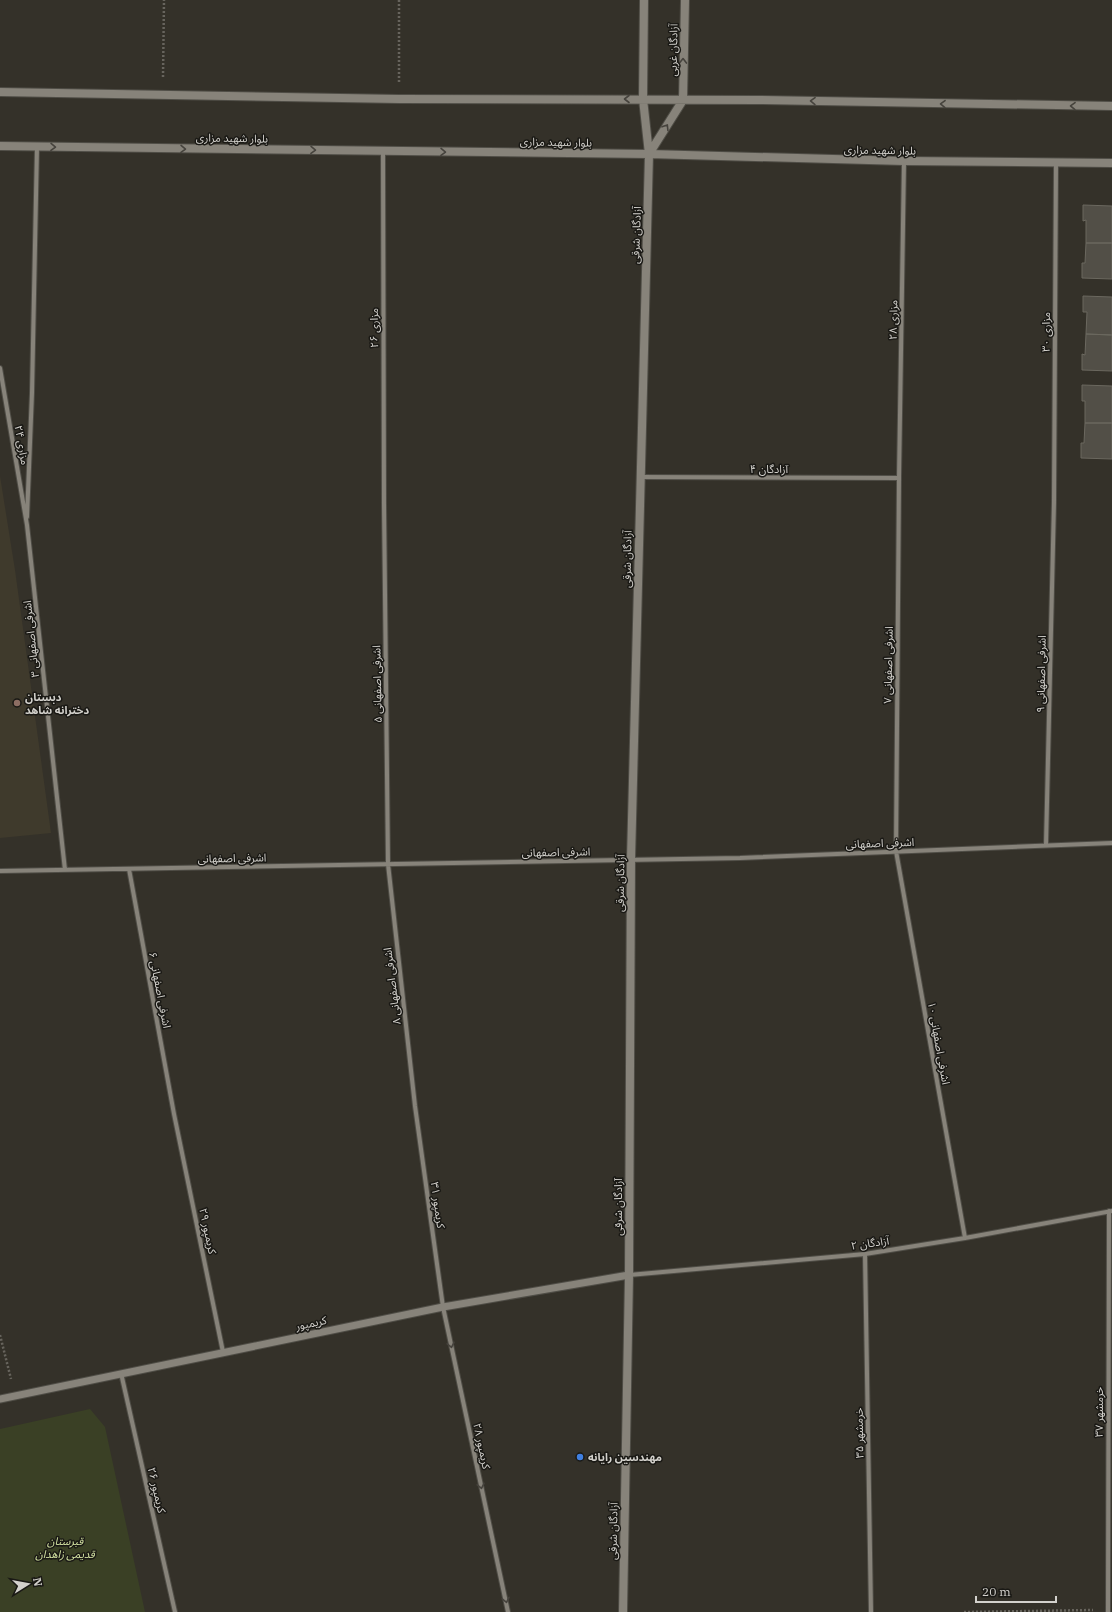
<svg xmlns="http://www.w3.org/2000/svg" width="1112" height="1612" viewBox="0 0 1112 1612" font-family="'IBM Plex Serif','Noto Sans Arabic',serif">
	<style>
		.built { fill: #3f3a2c }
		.green { fill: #3a4025 }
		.building { fill: #524f47; stroke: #6b685f }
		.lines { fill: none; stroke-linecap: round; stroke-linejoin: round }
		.minor-casing { stroke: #4f4d46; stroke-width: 6 }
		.tertiary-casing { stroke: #4f4d46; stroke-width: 9 }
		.secondary-casing { stroke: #4f4d46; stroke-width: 10 }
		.path { stroke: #67645d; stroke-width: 2.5; stroke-dasharray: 2 2; stroke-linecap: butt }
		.minor { stroke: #87837a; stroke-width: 4 }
		.tertiary { stroke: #87837a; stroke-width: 7 }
		.secondary { stroke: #87837a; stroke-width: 8 }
		.oneway { stroke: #46433d }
		.education-dot { fill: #8d6e63; stroke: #1a1915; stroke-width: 1.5 }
		.shop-dot { fill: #3f7fe0; stroke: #1a1915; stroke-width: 1.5 }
		.labels { text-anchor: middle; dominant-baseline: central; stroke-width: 3; stroke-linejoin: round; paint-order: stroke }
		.street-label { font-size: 11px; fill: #d3d1cc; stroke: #1a1915 }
		.poi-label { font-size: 11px; font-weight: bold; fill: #d3d1cc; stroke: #1a1915; text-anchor: start }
		.park-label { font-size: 11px; font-style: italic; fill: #d2e1a1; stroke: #1a1915 }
	</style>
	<rect width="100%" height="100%" fill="#343129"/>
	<path class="built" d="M0,476L15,570L51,833L0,838Z"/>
	<path class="green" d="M90,1409L105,1427L145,1612H0V1429Z"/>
	<path class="building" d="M1083,205L1112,206V243H1086V220L1083,221Z
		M1086,243H1112V279L1082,278V263H1085Z
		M1083,296L1112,297V335L1086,334L1087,312H1083Z
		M1086,334L1112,335V371L1082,370V354L1085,355Z
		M1082,385L1112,386V423H1085V401H1082Z
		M1085,423H1112V459L1081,458V443H1084Z"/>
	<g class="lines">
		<g class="minor-casing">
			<path id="minor" d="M383,151L384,504L388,864L415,1106L443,1307L508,1612
				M904,161L899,478L896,851L965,1238
				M0,368L27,525L65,870
				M640,477L899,478
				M27,517L32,393L37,147
				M1046,845L1054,502L1056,162
				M129,869L174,1114L223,1352
				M0,871L740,858L1112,843
				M865,1254L871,1612
				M629,1275L865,1254L965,1238L1112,1211
				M121,1373L175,1612
				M1108,1612L1109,1211"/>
		</g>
		<g class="tertiary-casing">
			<path id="tertiary" d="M0,1399L443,1307L629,1275"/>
		</g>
		<g class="secondary-casing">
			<path id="secondary" d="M0,92L399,99L759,100L1112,106
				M0,146L649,154L904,161L1112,163
				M649,154L683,100L685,0
				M623,1612L629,1275L631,859L649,154L643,99L644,0"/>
		</g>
		<path class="path" d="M163,77L164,0
			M399,82V0
			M0,1335L11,1379
			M964,1612L1093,1610"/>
		<use href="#minor" class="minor"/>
		<use href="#tertiary" class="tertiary"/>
		<use href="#secondary" class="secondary"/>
	</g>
	<defs><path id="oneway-chevron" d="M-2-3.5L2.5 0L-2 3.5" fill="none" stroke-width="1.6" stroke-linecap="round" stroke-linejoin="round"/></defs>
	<g class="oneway">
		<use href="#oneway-chevron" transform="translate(683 61) rotate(-89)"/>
		<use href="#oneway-chevron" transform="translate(627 99) rotate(-180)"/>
		<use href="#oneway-chevron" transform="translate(813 101) rotate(-179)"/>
		<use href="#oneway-chevron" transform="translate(943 104) rotate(-179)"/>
		<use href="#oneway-chevron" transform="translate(1073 106) rotate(-179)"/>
		<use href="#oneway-chevron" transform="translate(666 127) rotate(-58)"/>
		<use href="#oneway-chevron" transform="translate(53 147) rotate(1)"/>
		<use href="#oneway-chevron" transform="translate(183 149) rotate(1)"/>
		<use href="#oneway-chevron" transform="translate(313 150) rotate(1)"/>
		<use href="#oneway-chevron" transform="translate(443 152) rotate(1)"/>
		<use href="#oneway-chevron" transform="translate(451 1345) rotate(78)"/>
		<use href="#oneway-chevron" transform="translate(481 1486) rotate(78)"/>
		<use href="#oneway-chevron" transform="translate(506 1600) rotate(78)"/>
	</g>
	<circle class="education-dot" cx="17" cy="703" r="4"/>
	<circle class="shop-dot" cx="580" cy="1457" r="4"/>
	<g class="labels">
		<g class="street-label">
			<text transform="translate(673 50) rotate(-89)">آزادگان غربی</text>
			<text transform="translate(232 138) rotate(1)">بلوار شهید مزاری</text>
			<text transform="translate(556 142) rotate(1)">بلوار شهید مزاری</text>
			<text transform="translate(880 150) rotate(1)">بلوار شهید مزاری</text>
			<text transform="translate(636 235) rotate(-88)">آزادگان شرقی</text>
			<text transform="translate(893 320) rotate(-89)">مزاری ۲۸</text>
			<text transform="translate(374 328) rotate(-90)">مزاری ۲۶</text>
			<text transform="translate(1046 332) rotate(-90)">مزاری ۳۰</text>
			<text transform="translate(22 445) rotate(80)">مزاری ۲۴</text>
			<text x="769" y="469">آزادگان ۴</text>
			<text transform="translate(627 559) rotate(-89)">آزادگان شرقی</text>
			<text transform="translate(31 639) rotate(-96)">اشرفی اصفهانی ۳</text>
			<text transform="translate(888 665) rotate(-89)">اشرفی اصفهانی ۷</text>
			<text transform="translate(1041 674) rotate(-89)">اشرفی اصفهانی ۹</text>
			<text transform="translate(377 684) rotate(-91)">اشرفی اصفهانی ۵</text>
			<text transform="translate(880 843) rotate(-2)">اشرفی اصفهانی</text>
			<text transform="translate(556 852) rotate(-1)">اشرفی اصفهانی</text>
			<text transform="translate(232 858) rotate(-1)">اشرفی اصفهانی</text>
			<text transform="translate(620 883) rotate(-89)">آزادگان شرقی</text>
			<text transform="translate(392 986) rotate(-97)">اشرفی اصفهانی ۸</text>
			<text transform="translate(160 990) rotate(79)">اشرفی اصفهانی ۶</text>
			<text transform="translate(939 1043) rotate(80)">اشرفی اصفهانی ۱۰</text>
			<text transform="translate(438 1205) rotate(82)">کریمپور ۳۱</text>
			<text transform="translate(618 1207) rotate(-90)">آزادگان شرقی</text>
			<text transform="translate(208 1231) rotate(78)">کریمپور ۲۹</text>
			<text transform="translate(870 1243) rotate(-8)">آزادگان ۲</text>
			<text transform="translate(311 1323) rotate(-12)">کریمپور</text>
			<text transform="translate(1099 1412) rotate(-90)">خرمشهر ۳۷</text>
			<text transform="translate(859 1433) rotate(-91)">خرمشهر ۳۵</text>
			<text transform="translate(482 1446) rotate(78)">کریمپور ۲۸</text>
			<text transform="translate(157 1490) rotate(77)">کریمپور ۲۶</text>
			<text transform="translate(613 1531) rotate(-89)">آزادگان شرقی</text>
		</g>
		<g class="poi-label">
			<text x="25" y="697">دبستان<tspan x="25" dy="13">دخترانه شاهد</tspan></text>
			<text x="588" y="1457">مهندسین رایانه</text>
		</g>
		<g class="park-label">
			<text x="65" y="1541">قبرستان<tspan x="65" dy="13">قدیمی زاهدان</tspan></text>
		</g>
	</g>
	<g transform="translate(28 1584) rotate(79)" stroke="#1a1915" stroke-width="3" paint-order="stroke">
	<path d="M0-3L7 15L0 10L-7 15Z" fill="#d3d1cc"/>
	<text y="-6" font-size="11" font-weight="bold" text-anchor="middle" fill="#d3d1cc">N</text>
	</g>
	<path d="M976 1596v6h80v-6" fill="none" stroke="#d3d1cc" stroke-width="2"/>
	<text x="982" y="1596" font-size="12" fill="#d3d1cc" stroke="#1a1915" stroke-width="3" paint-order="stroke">20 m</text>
</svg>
